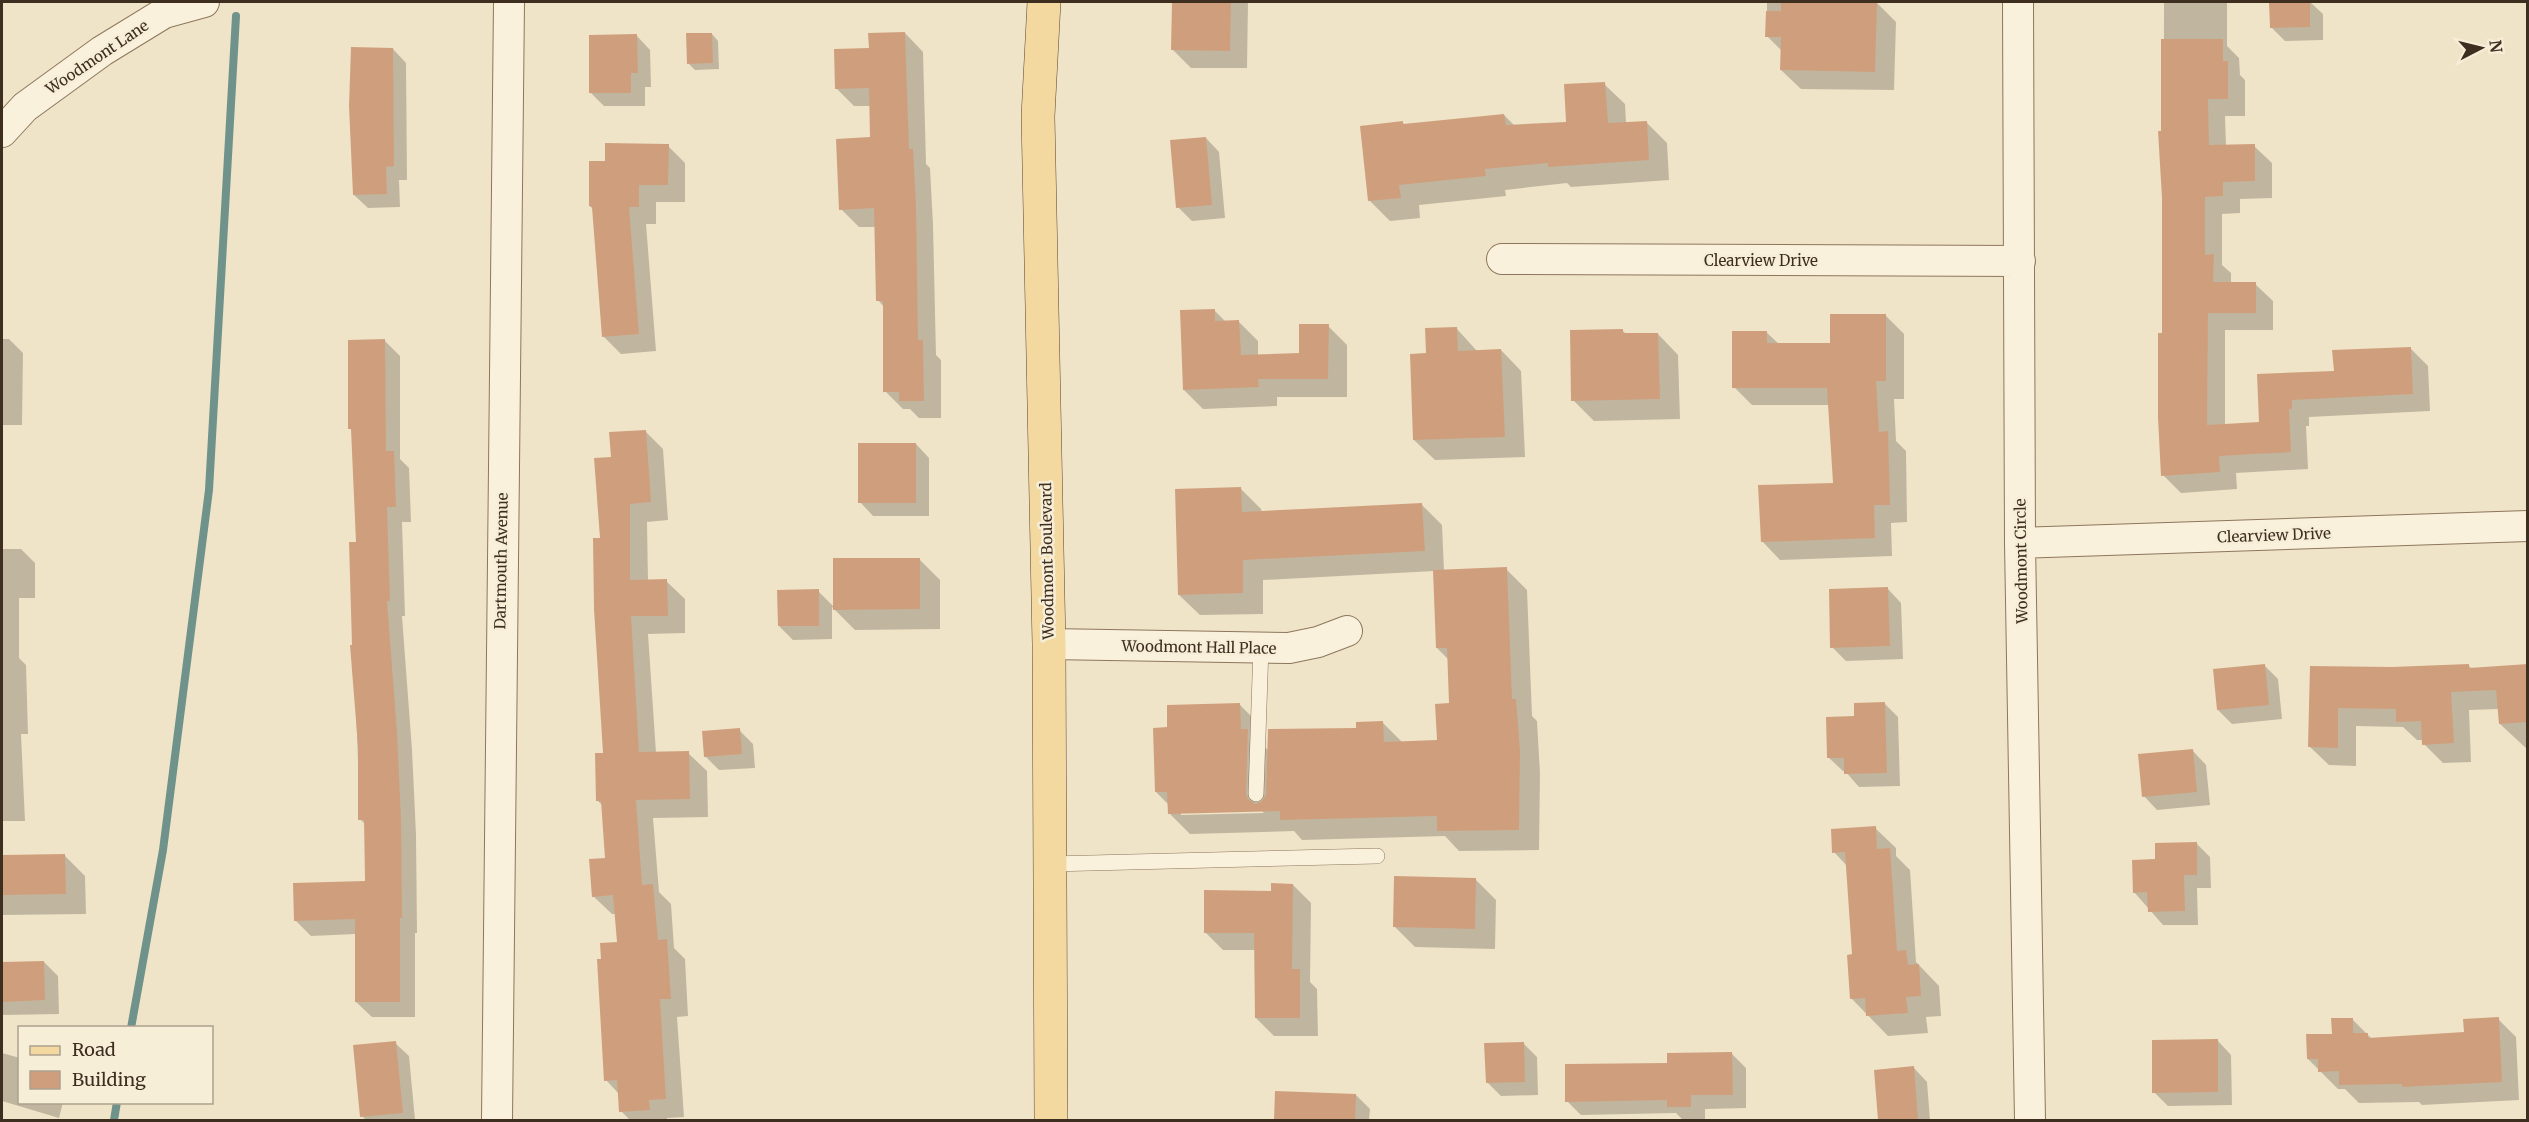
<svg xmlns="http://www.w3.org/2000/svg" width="2529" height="1122" viewBox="0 0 2529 1122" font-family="Merriweather,serif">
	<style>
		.shadow { fill: #0003; fill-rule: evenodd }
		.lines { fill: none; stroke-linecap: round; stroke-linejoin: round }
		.stream { stroke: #6f938a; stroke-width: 8 }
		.building { fill: #cf9f7d }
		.service-casing { stroke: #8d765c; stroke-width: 16 }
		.minor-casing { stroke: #8d765c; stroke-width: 32 }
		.primary-casing { stroke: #5b4430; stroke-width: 34 }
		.service { stroke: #faf1dc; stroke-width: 15 }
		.minor { stroke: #faf1dc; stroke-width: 30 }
		.primary { stroke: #f3d9a0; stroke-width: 33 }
		.labels { text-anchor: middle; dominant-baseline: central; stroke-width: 5; stroke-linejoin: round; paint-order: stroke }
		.street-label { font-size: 15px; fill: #3d2e20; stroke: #f7eed8 }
	</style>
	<rect width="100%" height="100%" fill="#f0e4c8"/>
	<path class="shadow" d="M1173,2H1248L1247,68H1191L1173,50Z
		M1767,2H1876L1896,22L1894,90L1801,89L1781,70L1782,51L1767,36Z
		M2164,2H2227V46L2239,58L2240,75L2245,80V116H2225L2226,146H2254L2272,163V198L2240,199V213L2222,214V265L2231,273V284H2255L2273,301V330H2225V426L2260,424L2259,376L2335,372L2410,348L2428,366L2430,411L2309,417V426H2306L2308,469L2236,473L2237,489L2181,493L2163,475Z
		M2271,2H2310L2323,14V40L2285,41L2271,27Z
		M905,33L923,52L926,164L930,168L933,225L936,355L941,360V418H919L910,409H903L885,391L884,307L878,300L876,227H859L841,209L872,139L871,106H854L836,88L870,50Z
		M712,34L718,41L719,69L695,70L688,63Z
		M637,36L650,50L651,87H645V106H604L590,92Z
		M393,49L406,63L407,180H399L400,207L368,208L354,195Z
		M1604,84L1625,104L1626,123L1646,122L1667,143L1669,180L1571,187L1567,183L1505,190L1506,196L1419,205L1420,218L1390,221L1370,201L1403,123L1405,125L1504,115L1515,126L1568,123Z
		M1206,138L1219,152L1225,218L1192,221L1178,207Z
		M668,146L685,163V202H656V224H646L656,351L621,354L604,337L594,210L590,206Z
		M1214,310L1226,322H1239L1258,341V356L1301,354L1328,326L1347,345V397H1277V406L1203,409L1184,390Z
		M1886,316L1904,334V399H1894L1896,441L1906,451L1907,522L1891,523L1892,556L1780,560L1762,541L1834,484L1829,405H1752L1734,387L1766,332L1779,344H1831Z
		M1457,329L1477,351L1501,350L1521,371L1525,457L1435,460L1414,440L1427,354Z
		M1623,331L1627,335L1658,334L1678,355L1680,419L1594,421L1573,400Z
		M2,339H9L23,353L22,425H2Z
		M385,341L400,356V459L409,468L411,522H402L405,616H402L412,750L416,835L417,933H415V1017H372L356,1002V934L311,936L295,920L366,882L365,824L360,819L354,646L357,544L352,430L350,428Z
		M645,431L663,449L668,520L647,522L648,581H666L685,599V633L648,634L656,753H688L707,771L708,817L653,818L659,892L671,904L674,948L685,959L688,1016L677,1017L684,1117L667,1118V1120H630L621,1111L619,1094L606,1080L603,961L619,943L616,914H612L593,896L607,859L603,806L597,800L604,754L601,539L613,458Z
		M916,444L929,458V516H873L860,502Z
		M1241,489L1261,509L1262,512L1422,505L1442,525L1444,571L1506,569L1527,590L1532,716L1537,721L1540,773L1539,850L1459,851L1445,836L1302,840L1294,831L1190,834L1169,813V805L1156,792L1169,729L1239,704L1260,725V743L1269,751L1383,723L1403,743L1439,742L1451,705L1449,660L1437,648L1434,571L1263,580V614L1200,615L1179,595ZM1261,810L1264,813L1181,815V812Z
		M2,549H21L35,563V598H19V658L26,665L28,734H21L25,821H2Z
		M919,559L940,580V629L855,630L832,607V639L793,640L779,626L818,591L834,607Z
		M1888,589L1901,603L1903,659L1846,661L1832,647Z
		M2264,665L2278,679L2282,719L2232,724L2218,710Z
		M2468,665L2472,669L2528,665V750L2500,724L2499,709L2469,710L2471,762L2443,763L2424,744V740H2417L2403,727L2356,726V766L2329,765L2310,747L2311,667L2392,669Z
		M1884,703L1898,717L1900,786L1859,787L1845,771H1843L1829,758L1855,717Z
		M739,730L753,744L755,768L719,770L705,756Z
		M2193,751L2206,765L2210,805L2157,810L2144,796Z
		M1875,828L1896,848V856L1910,870L1916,962L1939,986L1941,1016L1926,1017L1928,1033L1888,1036L1852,999L1853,956L1847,866L1834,852Z
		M2196,843L2210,857L2211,888H2197L2198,925H2163L2134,892Z
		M64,855L85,876L86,914L2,915V856Z
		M1476,880L1496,900L1495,949L1415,947L1394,926Z
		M1293,885L1311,903L1310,982L1317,989L1318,1036H1274L1256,1018V950H1223L1205,932L1273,892Z
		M44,962L58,976L59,1014L2,1015V964Z
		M2352,1019L2372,1039L2466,1033L2498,1019L2516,1037L2519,1100L2422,1105L2419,1102L2359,1103L2345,1089H2338L2308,1059Z
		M2218,1041L2231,1055L2232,1105L2168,1106L2154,1092Z
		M395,1043L409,1056L415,1120H366L362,1116Z
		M1523,1043L1537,1057L1538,1095L1501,1096L1487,1082Z
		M2,1053L20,1058V1102H63L59,1118L2,1101Z
		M1732,1054L1746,1068V1108L1705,1109V1120H1683L1676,1113L1581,1115L1567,1101L1669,1064Z
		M1914,1068L1927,1082L1930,1120H1879L1875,1071Z
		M1276,1093L1356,1095L1370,1109L1369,1120H1275Z"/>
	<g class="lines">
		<path class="stream" d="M131,1028L163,850L209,490L236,16
			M114,1120L117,1102"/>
	</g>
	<path class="building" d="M1172,2H1231L1230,51L1171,50Z
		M1781,2H1877L1875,72L1780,70L1781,37H1765L1766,11H1781Z
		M2269,2H2310V27L2270,28Z
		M905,32L909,149H913L916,206L918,340H923L924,401H899V392H883V301H876L874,208L839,210L836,139L870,137L869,88L835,89L834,49L869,48L868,33Z
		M686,33H712L713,63L687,64Z
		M637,34L638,73H631V93H589V35Z
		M2161,39H2223V61H2228V99H2208L2209,145L2255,144V181L2223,182V196L2205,197V255L2214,254L2213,282H2256V313H2208L2207,425L2259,422L2257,374L2334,371L2332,350L2411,347L2413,394L2292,400V409H2289L2291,452L2219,456L2220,472L2161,476L2158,418V333H2162V198L2158,131H2161Z
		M351,47L393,48L394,166L386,167L387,194L353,195L349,106Z
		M1605,82L1608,123L1647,121L1649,160L1548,167V163L1485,169L1486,176L1399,185L1401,198L1368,201L1360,126L1403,121V124L1504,114L1506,125L1566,122L1564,84Z
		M1206,137L1212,205L1176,208L1170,140Z
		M605,143L669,144L668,185H639V207H629L639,334L602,337L592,207L589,206V161H605Z
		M1215,309V321L1239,320L1241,355L1299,353V324H1329L1328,379H1258L1259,387L1183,390L1180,310Z
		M1830,314H1886V381H1876L1879,432L1888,431L1890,505H1874L1875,538L1761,542L1758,485L1833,483L1827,388H1732V331H1767V343H1830Z
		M1457,327L1458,351L1501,349L1505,437L1413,440L1410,354L1426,353L1425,328Z
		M1623,329V333H1658L1660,399L1571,401L1570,330Z
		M385,339L386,451H394L396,507H387L390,601H387L397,733L401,818L402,918H400V1002H355V919L294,921L293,883L365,881L364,820H358V746L350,645H352L349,542H356L351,429H348V340Z
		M646,430L651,502L630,504V580L667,579L668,616H631L639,752L689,751L690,799L636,800L642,885L653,884L658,940L667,939L671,999H660L666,1099L649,1100L650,1110L619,1112L617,1080L604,1081L597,959H601L600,943L617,942L613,895L592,897L589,859L605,858L601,801H596L595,753H603L594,609L593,538H600L594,458L611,457L609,432Z
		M858,443H916V503H858Z
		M1241,487L1242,512L1422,503L1425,551L1243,560V593L1178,595L1175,489Z
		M833,558H920V609L833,610Z
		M1507,567L1512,699H1516L1520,751L1519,830L1437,831V816L1280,820V811L1168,814L1167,792H1155L1153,728L1167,727V705L1240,703L1241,729H1248L1246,794L1248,799L1255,804L1261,802L1266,795L1268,729L1356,728V722L1383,721L1384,742L1437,740L1435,704L1449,703L1447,648H1436L1433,570Z
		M1888,587L1890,646L1830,648L1829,589Z
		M819,589V626H778L777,590Z
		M2265,664L2269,705L2217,710L2213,669Z
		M2469,664V668L2528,664V722L2499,724L2496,690L2451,692L2454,743L2422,745L2421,721L2396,722V709L2338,708V748L2308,747L2310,666L2392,667Z
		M1885,702L1887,773L1844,774V758H1827L1826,717L1854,716V703Z
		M740,728L742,754L704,757L702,731Z
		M2193,749L2197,792L2142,797L2138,754Z
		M1876,826L1877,849L1890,848L1897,951L1906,950L1908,965L1919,964L1921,996L1906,997L1908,1013L1866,1016L1865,998L1850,999L1847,955L1852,954L1845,852L1832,853L1831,829Z
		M2197,842V875H2184L2185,911L2148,912L2147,892L2133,893L2132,860L2155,859V843Z
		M65,854L66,894L2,895V855Z
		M1394,876L1476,878L1475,929L1393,927Z
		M1271,883L1293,884L1292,969H1300V1018H1255L1254,933H1204V890L1271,891Z
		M44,961L45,1000L2,1002V962Z
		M2499,1017L2502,1082L2402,1087V1084L2339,1085V1071L2318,1072V1059H2307L2306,1034H2332L2331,1018H2353V1033H2368V1038L2464,1032L2463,1019Z
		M2218,1039V1092L2152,1093V1040Z
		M396,1041L403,1113L360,1117L353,1045Z
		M1524,1042L1525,1082L1486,1083L1484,1043Z
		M1732,1052L1733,1095H1691V1107H1667V1100L1565,1102V1064L1667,1063V1053Z
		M1914,1066L1918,1120H1878L1874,1070Z
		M1275,1091L1356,1094L1355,1120H1274Z"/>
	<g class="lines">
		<g class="service-casing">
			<path id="service" d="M1256,794L1261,647
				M1050,864L1377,856"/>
		</g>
		<g class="minor-casing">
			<path id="minor" d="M2018,2L2020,543L2030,1120
				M2,132L25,107L102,51L164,13L204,2
				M1502,259L2020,261
				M2020,543L2528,526
				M1049,644L1289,648L1318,642L1347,631
				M497,1120L509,2"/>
		</g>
		<g class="primary-casing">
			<path id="primary" d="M1044,2L1038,116L1049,644L1051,1120"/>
		</g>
		<use href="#service" class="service"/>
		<use href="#minor" class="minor"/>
		<use href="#primary" class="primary"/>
	</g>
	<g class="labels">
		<g class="street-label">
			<text transform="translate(97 57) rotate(-34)">Woodmont Lane</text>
			<text x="1761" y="260">Clearview Drive</text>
			<text transform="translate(2274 535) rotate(-2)">Clearview Drive</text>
			<text transform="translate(501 561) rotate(-89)">Dartmouth Avenue</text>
			<text transform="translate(1047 561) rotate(-91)">Woodmont Boulevard</text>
			<text transform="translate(2021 561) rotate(-91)">Woodmont Circle</text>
			<text transform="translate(1199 647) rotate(1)">Woodmont Hall Place</text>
		</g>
	</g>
	<rect width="2529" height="1122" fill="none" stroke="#3d2e20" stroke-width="6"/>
	<rect x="18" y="1026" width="195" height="78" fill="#f7eed8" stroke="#ada18e" stroke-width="1.5"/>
	<rect x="30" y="1046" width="30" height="9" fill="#f3d9a0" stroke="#ada18e" stroke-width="1.5"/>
	<text x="72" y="1056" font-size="18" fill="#3d2e20">Road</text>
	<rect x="30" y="1071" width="30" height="18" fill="#cf9f7d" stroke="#ada18e" stroke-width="1.5"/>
	<text x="72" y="1086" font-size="18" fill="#3d2e20">Building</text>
	<g transform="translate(2481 48) rotate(83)" stroke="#f7eed8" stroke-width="4.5" paint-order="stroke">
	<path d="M0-4.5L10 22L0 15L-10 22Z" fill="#3d2e20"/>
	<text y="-9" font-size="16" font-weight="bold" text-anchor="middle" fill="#3d2e20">N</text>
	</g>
</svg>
